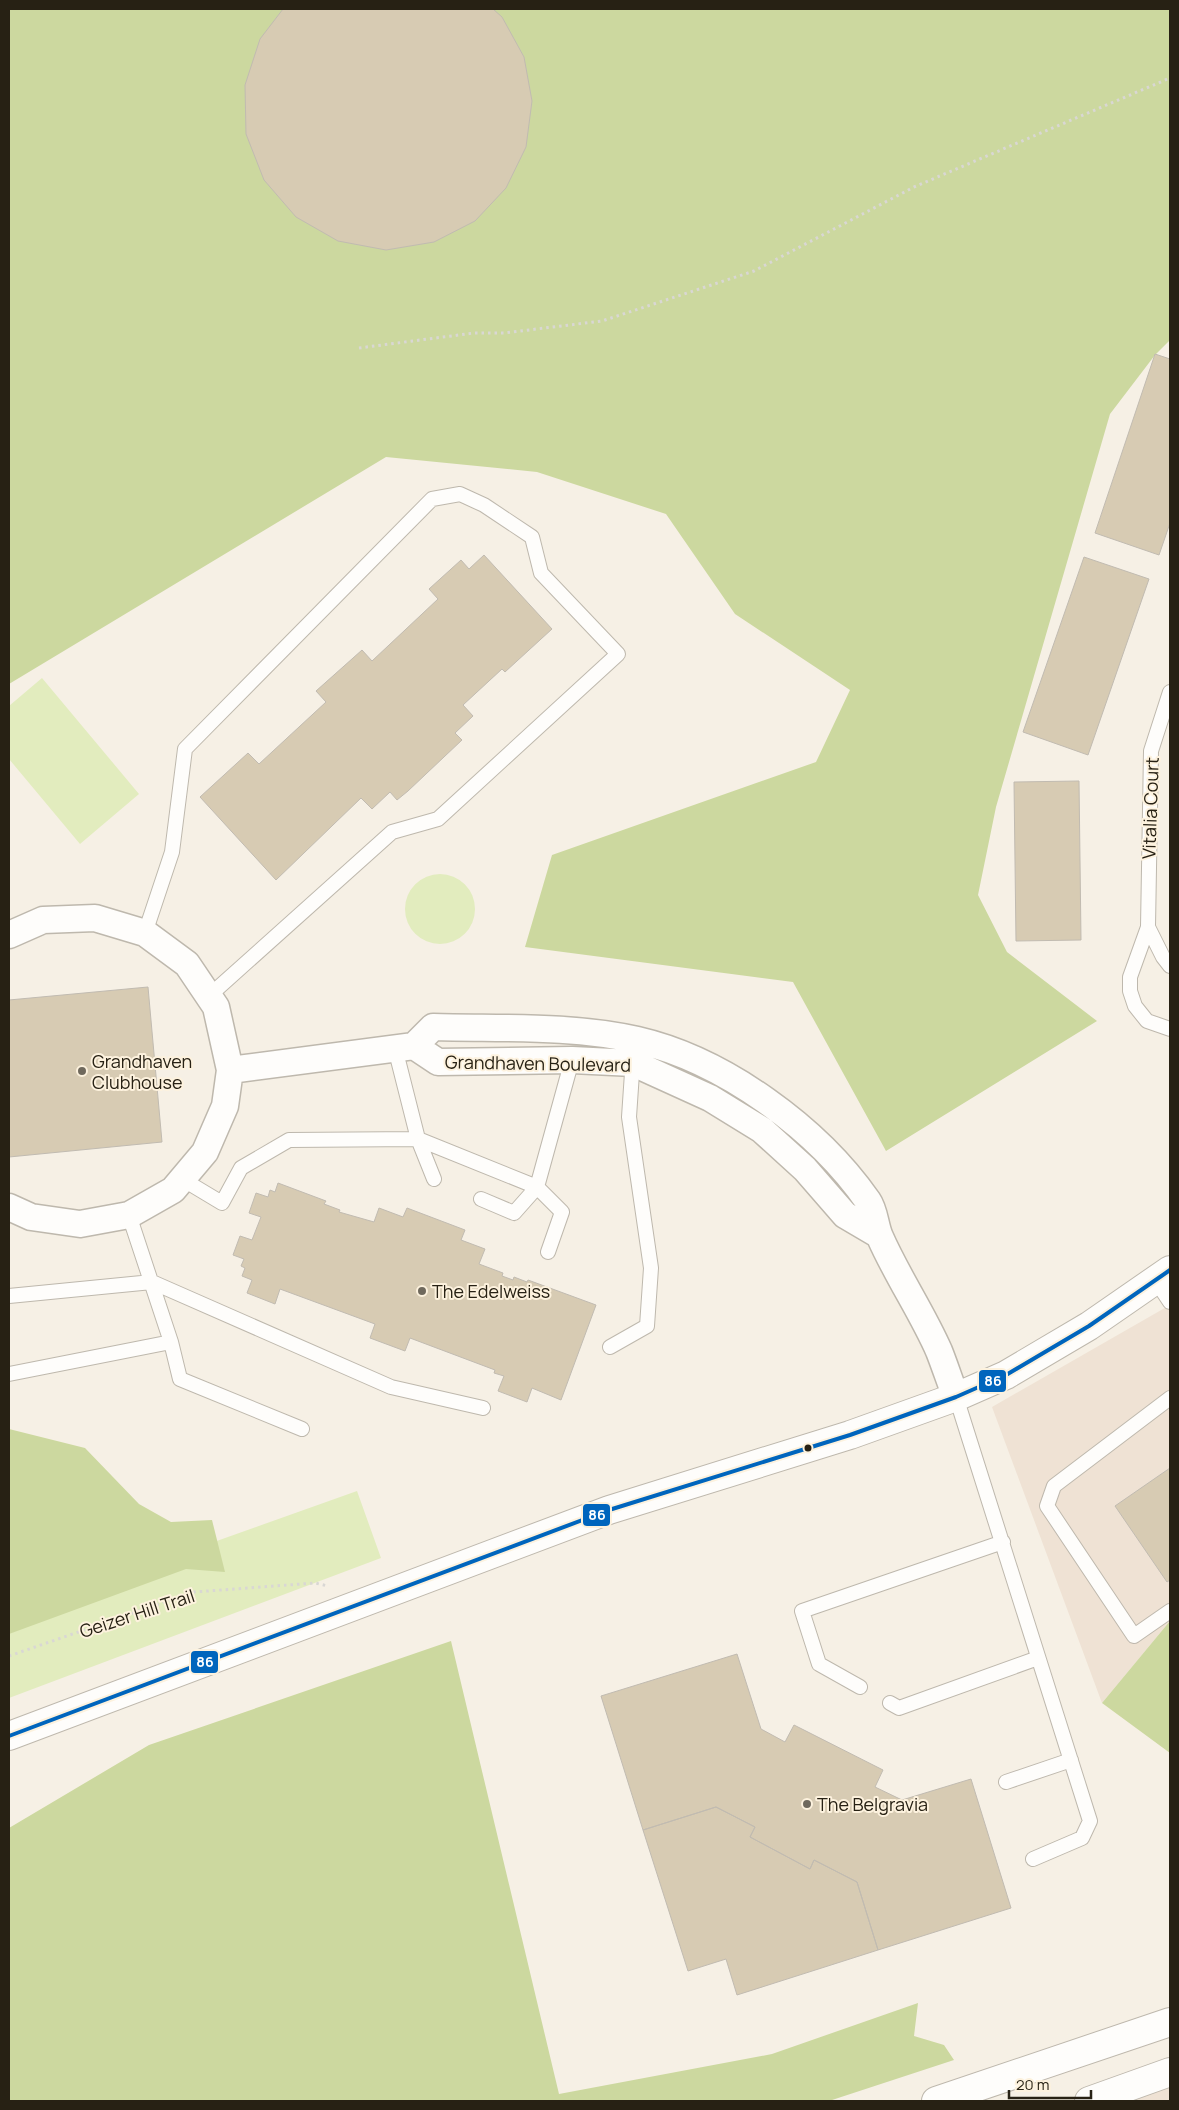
<svg xmlns="http://www.w3.org/2000/svg" width="1179" height="2110" viewBox="0 0 1179 2110" font-family="Manrope,sans-serif">
	<style>
		.commercial { fill: #efe2d4 }
		.green { fill: #e2ecbe }
		.forest { fill: #ccd89f }
		.building { fill: #d7cbb3; stroke: #c1bbb1 }
		.lines { fill: none; stroke-linecap: round; stroke-linejoin: round }
		.lane-casing { stroke: #beb8ad; stroke-width: 16 }
		.street-casing { stroke: #beb8ad; stroke-width: 29 }
		.secondary-casing { stroke: #beb8ad; stroke-width: 30 }
		.highway-casing { stroke: #beb8ad; stroke-width: 30 }
		.path { stroke: #d9d7d4; stroke-width: 3; stroke-dasharray: 2.5 4; stroke-linecap: butt }
		.lane { stroke: #fefdfb; stroke-width: 14 }
		.street { stroke: #fefdfb; stroke-width: 26 }
		.secondary { stroke: #fefdfb; stroke-width: 28 }
		.highway { stroke: #fefdfb; stroke-width: 28 }
		.bus-1-casing { stroke: #fdf2de; stroke-width: 8 }
		.bus-1 { stroke: #0065bd; stroke-width: 4 }
		.poi-dot { fill: #6f695d; stroke: #fdf2de; stroke-width: 2 }
		.bus-dot { fill: #272114; stroke: #fdf2de; stroke-width: 2 }
		.labels { text-anchor: middle; dominant-baseline: central; stroke-width: 4; stroke-linejoin: round; paint-order: stroke }
		.street-label { font-size: 18px; fill: #272114; stroke: #fdf2de }
		.poi-label { font-size: 18px; fill: #272114; stroke: #fdf2de; text-anchor: start }
		.line-badge { stroke: #fdf2de; stroke-width: 2 }
		.badge-label { font-size: 14px; text-anchor: middle; font-weight: bold; fill: #fff }
	</style>
	<rect width="100%" height="100%" fill="#f6f0e5"/>
	<path class="commercial" d="M1170,1305V1621L1102,1703L992,1407Z
		M1170,2076V2101H1083Z"/>
	<path class="green" d="M42,678L139,794L80,844L9,759V706Z
		M405 909a35 35 0 1 1 70 0a35 35 0 1 1-70 0Z
		M357,1491L381,1558L9,1698V1615Z"/>
	<path class="forest" d="M9,9H1170V340L1155,355L1110,414L996,807L978,895L1007,952L1097,1021L886,1151L793,982L525,947L552,855L816,762L850,690L735,614L666,514L537,472L386,457L9,684Z
		M9,1429L85,1448L139,1504L171,1522L212,1520L225,1572L186,1569L9,1634Z
		M1170,1621V1753L1102,1703Z
		M451,1641L559,2094L772,2054L918,2003L914,2036L944,2045L954,2060L829,2101H9V1828L149,1745Z"/>
	<path class="building" d="M283,9H493L502,17L524,57L532,101L526,147L506,188L475,221L434,242L386,250L338,241L296,217L264,180L246,134L245,85L260,39Z
		M1155,354L1170,359V523L1159,555L1095,533Z
		M484,555L552,629L505,672L502,669L463,705L473,716L455,733L462,740L408,791L397,800L390,792L372,809L361,798L276,880L200,797L248,753L259,764L326,702L316,691L362,650L372,661L438,599L429,589L461,560L469,569Z
		M1084,557L1149,579L1088,755L1023,732Z
		M1079,781L1081,940L1016,941L1014,782Z
		M148,987L162,1142L9,1157V1000Z
		M278,1183L326,1201L324,1204L340,1210L339,1212L374,1222L379,1208L403,1217L407,1208L465,1230L461,1240L485,1249L479,1264L503,1273L502,1276L513,1280L514,1277L527,1282L528,1280L596,1305L561,1400L532,1388L527,1402L498,1391L504,1376L494,1373L495,1370L410,1338L405,1351L370,1338L375,1324L280,1289L275,1304L247,1293L252,1280L242,1276L245,1268L241,1266L244,1259L233,1255L240,1236L252,1240L261,1217L249,1213L256,1193L268,1197L270,1190L275,1192Z
		M1170,1468V1580L1167,1582L1115,1506Z
		M737,1654L761,1729L785,1742L794,1725L883,1770L875,1787L902,1800L971,1779L1011,1908L878,1950L857,1882L814,1860L810,1869L750,1837L755,1827L716,1807L643,1830L601,1696Z
		M716,1807L755,1827L750,1837L810,1869L814,1860L857,1882L878,1950L737,1995L726,1959L688,1971L643,1830Z"/>
	<g class="lines">
		<g class="lane-casing">
			<path id="lane" d="M1170,692L1151,751L1148,927L1130,977V991L1135,1006L1147,1021L1170,1029
				M1148,927L1163,957L1170,966
				M145,933L172,852L185,749L432,499L460,494L484,505L532,537L541,573L618,654L438,819L392,832L209,996
				M395,1048L418,1139L434,1179
				M182,1179L222,1203L241,1168L289,1140L418,1139L537,1187L562,1212L548,1252
				M481,1199L514,1213L537,1187L572,1060
				M129,1215L171,1342
				M1156,1281L1170,1302
				M9,1296L152,1282L391,1387L483,1408
				M610,1347L647,1326L651,1268L629,1117L633,1058
				M9,1374L171,1342L180,1379L302,1429
				M956,1397L1090,1821L1082,1838L1033,1859
				M1170,1398L1054,1486L1047,1506L1134,1636L1170,1611
				M860,1687L819,1664L802,1611L1003,1542
				M890,1703L899,1708L1038,1658
				M1006,1782L1071,1760"/>
		</g>
		<g class="street-casing">
			<path id="street" d="M9,935L43,920L95,918L145,933L187,964L216,1007L230,1070L225,1106L205,1152L173,1190L129,1215L80,1224L31,1217L9,1207
				M414,1046L438,1062L572,1060L633,1063L710,1098L762,1130L805,1169L845,1215L879,1235
				M230,1070L414,1046L433,1027C500,1029 571,1025 637,1040C724,1060 817,1128 868,1201C875,1211 875,1226 880,1237C897,1276 922,1312 939,1351C945,1366 950,1382 956,1397"/>
		</g>
		<g class="secondary-casing">
			<path id="secondary" d="M9,1736L609,1510L850,1435L956,1397L1006,1375L1089,1326L1170,1270"/>
		</g>
		<g class="highway-casing">
			<path id="highway" d="M936,2101L1170,2022
				M1089,2101L1170,2072"/>
		</g>
		<path class="path" d="M359,348L474,333H504L602,321L754,271L914,187L1170,78
			M9,1656L194,1592L315,1583L328,1586"/>
		<use href="#lane" class="lane"/>
		<use href="#street" class="street"/>
		<use href="#secondary" class="secondary"/>
		<use href="#highway" class="highway"/>
		<g class="bus-1-casing">
			<path id="bus-1" d="M9,1736L609,1510L850,1435L956,1397L1006,1375L1089,1326L1170,1270"/>
		</g>
		<use href="#bus-1" class="bus-1"/>
	</g>
	<g class="poi-dot">
		<circle cx="82" cy="1071" r="5"/>
		<circle cx="422" cy="1291" r="5"/>
		<circle cx="807" cy="1804" r="5"/>
	</g>
	<circle class="bus-dot" cx="808" cy="1448" r="4.5"/>
	<g class="labels">
		<g class="street-label">
			<text transform="translate(1150 808) rotate(-88)">Vitalia Court</text>
			<text transform="translate(538 1063) rotate(1)">Grandhaven Boulevard</text>
			<text transform="translate(137 1613) rotate(-18)">Geizer Hill Trail</text>
		</g>
		<g class="poi-label">
			<text x="92" y="1061">Grandhaven<tspan x="92" dy="21">Clubhouse</tspan></text>
			<text x="432" y="1291">The Edelweiss</text>
			<text x="817" y="1804">The Belgravia</text>
		</g>
	</g>
	<g class="line-badge">
		<rect x="978" y="1369" width="29" height="24" rx="5" fill="#0065bd"/>
		<rect x="582" y="1503" width="29" height="24" rx="5" fill="#0065bd"/>
		<rect x="190" y="1650" width="29" height="24" rx="5" fill="#0065bd"/>
	</g>
	<g class="badge-label">
		<text x="993" y="1386">86</text>
		<text x="597" y="1520">86</text>
		<text x="205" y="1667">86</text>
	</g>
	<rect width="1179" height="2110" fill="none" stroke="#272114" stroke-width="20"/>
	<path d="M1009 2090v8h82v-8" fill="none" stroke="#272114" stroke-width="2.5"/>
	<text x="1016" y="2090" font-size="15" fill="#272114" stroke="#fdf2de" stroke-width="4" paint-order="stroke">20 m</text>
</svg>
